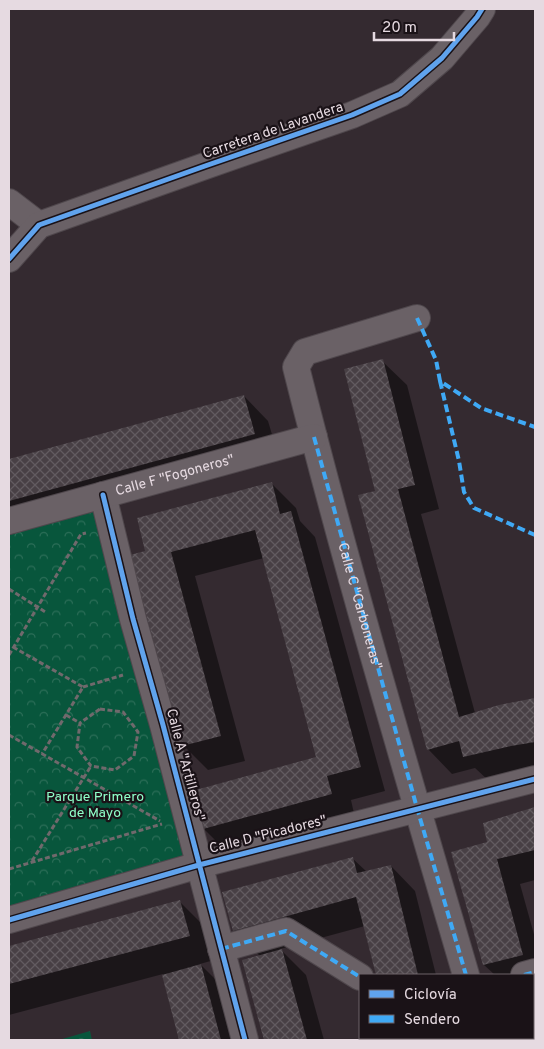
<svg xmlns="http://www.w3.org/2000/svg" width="544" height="1049" viewBox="0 0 544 1049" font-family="Overpass,sans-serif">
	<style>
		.park { fill: url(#park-crowns) }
		.shadow { fill: #0007 }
		.building { fill: url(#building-cross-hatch) }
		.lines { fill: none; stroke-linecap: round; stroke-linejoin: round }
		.street-casing { stroke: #4f474c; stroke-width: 28 }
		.path { stroke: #70696c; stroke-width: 3; stroke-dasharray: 5 2.5; stroke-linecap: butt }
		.street { stroke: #6a6166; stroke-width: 26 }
		.quiet { stroke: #3fa9f5; stroke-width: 4; stroke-dasharray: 8 4; stroke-linecap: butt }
		.cycleway-casing { stroke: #1a1217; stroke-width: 8 }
		.cycleway { stroke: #60a3ed; stroke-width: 5 }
		.labels { text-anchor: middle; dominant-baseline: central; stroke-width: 4.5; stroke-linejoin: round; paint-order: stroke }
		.street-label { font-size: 14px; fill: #e6dae1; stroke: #1a1217 }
		.park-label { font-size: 14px; fill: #8fffc9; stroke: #1a1217 }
	</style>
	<defs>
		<pattern id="park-crowns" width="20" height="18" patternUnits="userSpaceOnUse" patternTransform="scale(1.25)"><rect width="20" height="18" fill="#08563c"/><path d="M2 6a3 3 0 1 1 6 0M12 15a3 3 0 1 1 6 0" fill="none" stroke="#2c6e58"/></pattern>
		<pattern id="building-cross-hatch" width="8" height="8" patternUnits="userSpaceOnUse" patternTransform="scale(1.25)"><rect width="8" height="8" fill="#484045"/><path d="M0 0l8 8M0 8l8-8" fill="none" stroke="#625b60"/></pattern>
	</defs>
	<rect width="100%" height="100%" fill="#342a30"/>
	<path class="park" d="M103,495L199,865L9,920V521Z
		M90,1031L92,1040H59Z"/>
	<path class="shadow" d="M382,361L407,385L439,509L421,514L475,713L500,706L535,699V770L489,781L475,768L452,774L428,749L377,491Z
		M244,396L268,421L279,458L9,532V461Z
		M271,483L296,508L300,521L315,537L385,791L351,800L355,818L228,853L204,829L318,758L264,558L195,576L245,761L208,770L184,746L132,556L147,552Z
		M535,808V880L520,884L535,938V982L533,975H495L484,965L489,843L485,824Z
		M352,858L367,872L391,866L415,891L436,975H377L365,926L280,949L306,975L324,1040H265L244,961L260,956L234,930Z
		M180,902L204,926L214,960L200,964L226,990L239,1040H180L163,974L9,1015V947Z
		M535,994V1040H361L370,1038H533V995Z"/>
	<path class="building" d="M383,359L415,485L398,489L459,717L499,705L535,698V742L511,746L463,757L459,741L427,750L358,495L375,491L344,369Z
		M244,395L255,434L9,501V459Z
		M272,482L280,514L291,511L361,767L327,776L332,794L203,829L192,791L316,757L255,530L171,552L221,736L182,746L130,555L145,551L137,518Z
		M535,807V850L497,859L523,955L483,965L451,852L487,842L483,823Z
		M353,857L357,873L391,865L418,975H376L356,897L233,931L222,892Z
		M180,900L190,936L9,984V946Z
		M282,949L307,1040H264L242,960Z
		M201,964L221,1040H179L162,975Z
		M533,993H535V1034H533Z
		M365,1038H517L510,1040H358Z"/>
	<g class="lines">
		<g class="street-casing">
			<g id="street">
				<path d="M9,202L39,225"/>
				<path d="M9,259L39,225L205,166L352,115L400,94L442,58L477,17L482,9"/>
				<path id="s1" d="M417,318L305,352L296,367C347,571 407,773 466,975"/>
				<path d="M103,495L133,619L163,725L245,1040"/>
				<path id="s2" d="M9,521L314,437"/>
				<path d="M9,920L199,865L535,779"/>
				<path d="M221,949L286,931L360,977"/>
				<path d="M524,975L535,972"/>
			</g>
		</g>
		<path class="path" d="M9,589L47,613
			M13,647L83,687L42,754
			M9,655L81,534L86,533
			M83,687L123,675
			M100,709L123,712L138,732L134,756L115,770L91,766L77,747L80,723Z
			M66,715L80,723
			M9,735L160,821
			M32,861L91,766
			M9,869L162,824"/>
		<use href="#street" class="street"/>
		<path class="quiet" d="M417,318L436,360L440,381L481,408L535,427
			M440,381L459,461L464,492L474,508L535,535
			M314,437L417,808L466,975
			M221,949L286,931L360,977
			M524,975L535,972"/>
		<g class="cycleway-casing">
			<path id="cycleway" d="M9,259L39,225L205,166L352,115L400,94L442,58L477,17L482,9
				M103,495L133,619L163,725L245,1040
				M9,920L199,865L535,779"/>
		</g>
		<use href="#cycleway" class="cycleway"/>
	</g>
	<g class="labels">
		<g class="street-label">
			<text transform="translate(273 131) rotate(-19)">Carretera de Lavandera</text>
			<text stroke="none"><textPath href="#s2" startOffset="172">Calle F "Fogoneros"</textPath></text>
			<text stroke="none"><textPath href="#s1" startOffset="382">Calle C "Carboneras"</textPath></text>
			<text transform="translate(185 765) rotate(75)">Calle A "Artilleros"</text>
			<text transform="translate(268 835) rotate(-14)">Calle D "Picadores"</text>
		</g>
		<g class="park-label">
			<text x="95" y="797">Parque Primero<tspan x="95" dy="16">de Mayo</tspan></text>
		</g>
	</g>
	<rect width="544" height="1049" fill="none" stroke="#e6dae1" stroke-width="20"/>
	<rect x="359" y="974" width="175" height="65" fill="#1a1217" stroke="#6c6268"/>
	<rect x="369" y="990" width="25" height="8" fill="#60a3ed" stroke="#6c6268"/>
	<text x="404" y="999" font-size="15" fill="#e6dae1">Ciclovía</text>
	<rect x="369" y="1015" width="25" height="8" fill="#3fa9f5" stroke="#6c6268"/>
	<text x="404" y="1024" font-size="15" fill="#e6dae1">Sendero</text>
	<path d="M374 32v8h80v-8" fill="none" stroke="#e6dae1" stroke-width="2.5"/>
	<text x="382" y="32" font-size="15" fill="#e6dae1" stroke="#1a1217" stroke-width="4" paint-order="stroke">20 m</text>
</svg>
